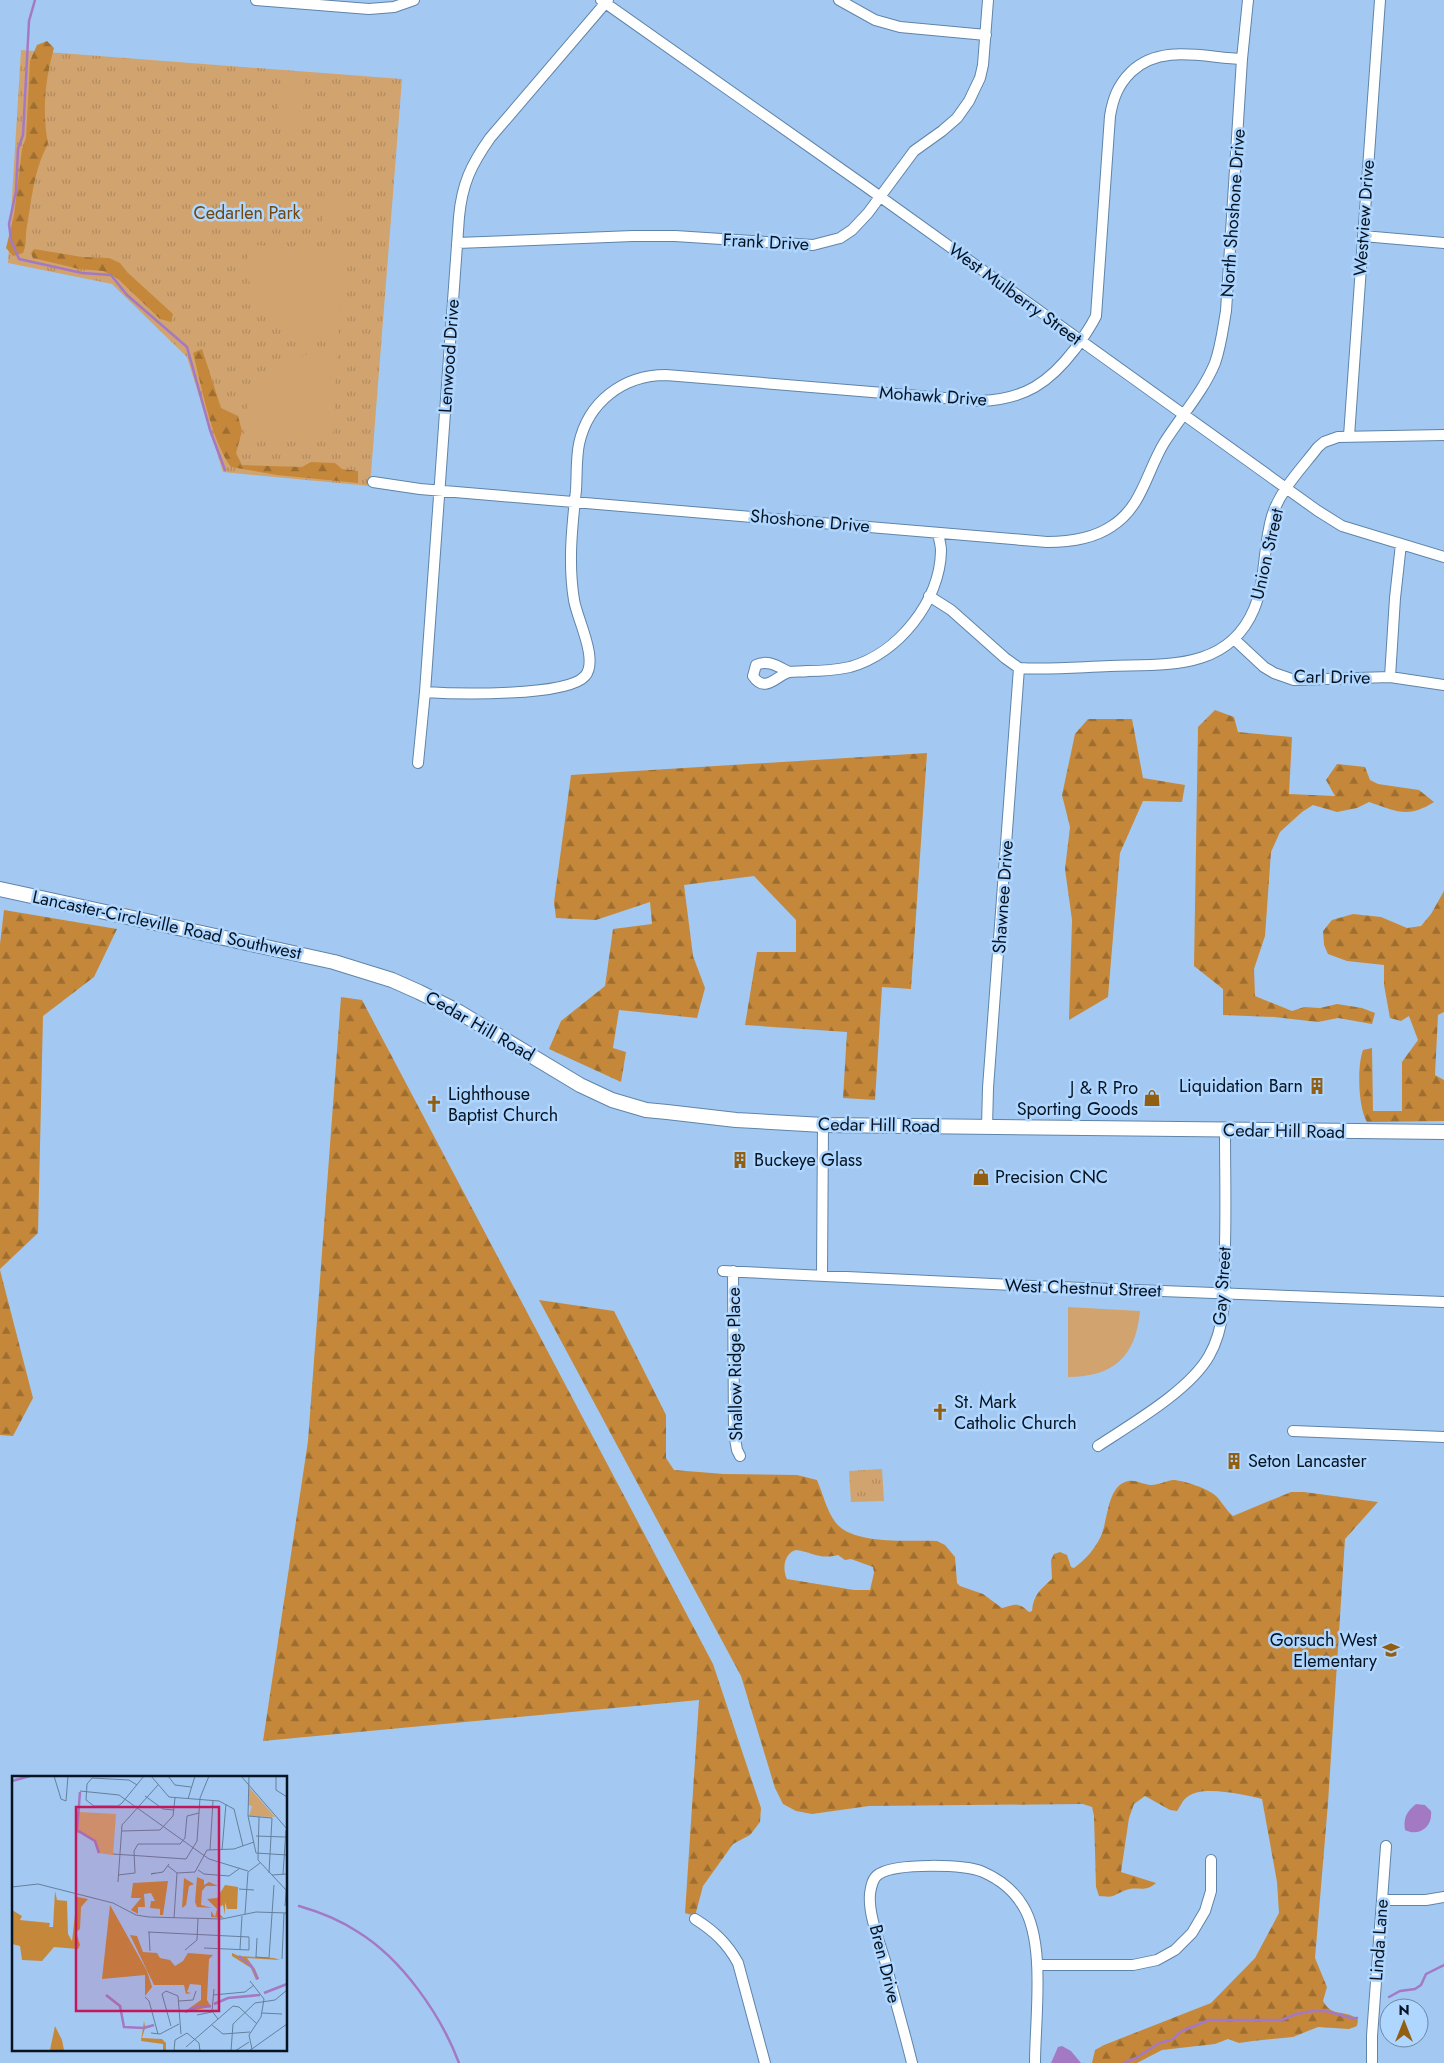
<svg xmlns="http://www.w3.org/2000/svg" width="1444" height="2063" viewBox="0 0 1444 2063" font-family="Jost,sans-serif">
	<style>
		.grass { fill: url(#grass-tufts) }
		.forest { fill: url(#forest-firs); fill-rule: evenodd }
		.pitch { fill: #d1a36f }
		.water { fill: #a479c4 }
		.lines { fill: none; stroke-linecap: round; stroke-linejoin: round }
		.stream { stroke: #a479c4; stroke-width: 2.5 }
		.street-casing { stroke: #5f84a9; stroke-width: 12 }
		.secondary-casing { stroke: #5f84a9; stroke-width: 16 }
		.street { stroke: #fff; stroke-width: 10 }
		.secondary { stroke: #fff; stroke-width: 14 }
		.labels { text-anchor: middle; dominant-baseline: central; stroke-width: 5; stroke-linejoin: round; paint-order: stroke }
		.park-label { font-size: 18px; fill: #71470b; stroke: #afd6ff }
		.street-label { font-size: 18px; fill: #061321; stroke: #afd6ff }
		.poi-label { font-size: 18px; fill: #061321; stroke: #afd6ff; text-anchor: start }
		.inset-river { fill: none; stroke: #a479c4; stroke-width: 2.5 }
		.inset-road { fill: none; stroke: #64809e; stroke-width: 1 }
		.view { fill: #c2185b; fill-opacity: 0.15; stroke: #c2185b; stroke-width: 2.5 }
		.inset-edge { fill: none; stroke: #061321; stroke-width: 2.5 }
	</style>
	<defs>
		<pattern id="grass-tufts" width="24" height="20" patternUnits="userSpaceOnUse" patternTransform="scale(1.25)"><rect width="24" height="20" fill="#d1a36f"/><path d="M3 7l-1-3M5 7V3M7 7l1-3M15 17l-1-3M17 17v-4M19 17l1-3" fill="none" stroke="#b28b60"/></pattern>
		<pattern id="forest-firs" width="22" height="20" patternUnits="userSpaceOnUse" patternTransform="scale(1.25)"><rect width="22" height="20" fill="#c5883a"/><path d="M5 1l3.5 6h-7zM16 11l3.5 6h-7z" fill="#9e6e30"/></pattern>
	</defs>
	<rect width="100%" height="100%" fill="#a3c9f2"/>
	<path class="grass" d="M21,50L402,79L370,486L223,472L187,357L112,284L8,263Z
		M882,1469L884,1501L851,1502L849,1471Z"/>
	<path class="forest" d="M47,41L54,48C45,80 42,112 48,144C34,169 32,198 27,226C25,236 27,244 23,253L13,256L6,248L14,215L22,149L26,138L30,61L37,45Z
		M34,249L82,257L109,258L120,263L127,272L173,314L171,322L160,319L117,278L103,271L79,269L33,258L31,253Z
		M202,349L221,408L238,416L242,431L236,453L242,465L302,467L311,462L335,463L342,469L358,471V483L277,475L231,467C211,440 202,387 193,353Z
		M1215,710L1234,717L1238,732L1292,737L1289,794L1335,796L1326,780L1337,764L1365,767L1370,780L1378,784L1419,790L1434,802C1407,819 1397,811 1369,802L1357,808L1337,812L1313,805L1302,812L1280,832L1271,852L1265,936L1254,969L1255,996L1292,1011L1304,1007L1320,1008L1337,1004L1362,1008L1375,1013L1372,1024L1338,1018L1318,1022L1274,1017L1223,1015V989L1194,966L1198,727Z
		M1088,719H1132L1143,778L1185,785L1182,802L1143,801L1120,853L1108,997L1069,1020L1072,920L1065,869L1070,827L1062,795L1075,734Z
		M927,753L911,989L882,987L875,1100L843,1098L847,1032L745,1025L757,952H796V920L754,876L684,885L693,956L705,988L697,1018L619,1010L613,1048L626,1052L621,1082L549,1049L561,1021L605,986L613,929L652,924L650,902L596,920L556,918L554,902L571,775Z
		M1444,891V1012L1438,1015L1435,1075L1444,1080V1121L1367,1122C1358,1107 1357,1066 1363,1050L1372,1048L1373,1111H1402V1062L1418,1040L1409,1016L1401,1021L1390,1018L1384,985V965L1347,961L1328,954L1324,945L1323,931L1332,920L1353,914L1381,917L1407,928L1421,926L1431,914Z
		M4,910L117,929L94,977L43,1016L38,1233L0,1269V944Z
		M341,997L362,1000L713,1664L761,1808L760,1822L750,1835L733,1844L703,1886L695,1916L685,1913L699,1700L263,1741L308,1441Z
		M0,1270L33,1398L13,1436L0,1435Z
		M539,1300L614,1311L666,1415V1458L674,1470L724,1474L797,1475L817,1480C823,1494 827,1512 836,1523C853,1545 910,1540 937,1541L945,1545L955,1557L957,1583L960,1586L983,1594L1002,1608C1015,1605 1017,1601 1029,1612L1032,1611C1033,1595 1041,1589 1052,1579L1051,1560L1054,1554L1060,1552L1067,1555L1071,1567L1074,1568C1085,1560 1095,1549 1101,1536C1108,1520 1107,1489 1125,1482C1134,1478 1141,1484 1151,1485C1159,1485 1165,1481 1173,1480C1183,1480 1209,1489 1216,1496C1222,1502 1226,1510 1233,1516L1291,1492H1304L1378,1502L1345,1539L1328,1803L1315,1958L1327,1987L1323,2001C1333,2019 1345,2008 1358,2020L1357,2026L1349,2029L1318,2027L1293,2037L1253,2041L1239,2043L1228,2039L1215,2044L1162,2050L1137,2063H1092L1095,2050L1104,2045L1211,2003L1255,1958L1279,1913L1277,1882L1262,1799C1244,1795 1201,1784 1186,1798C1182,1801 1180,1807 1177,1811L1170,1810L1145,1796L1134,1804L1129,1818L1121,1872L1156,1883C1145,1893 1138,1886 1126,1890C1112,1895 1117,1898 1099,1896L1096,1887L1094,1816L1092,1807L1083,1804L869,1806L812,1814L796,1811L783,1804L775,1788L741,1676ZM796,1550C813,1552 819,1560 838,1555L845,1560L851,1559L873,1567L874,1573L870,1590H854L787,1579C782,1569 784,1553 796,1550Z"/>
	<path class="pitch" d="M281,77L305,79L302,130L277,128Z
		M325,186L348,187L346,225L323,224Z
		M248,244L344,254L338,341C279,338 240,307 248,244Z
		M314,353L337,354L333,439L245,436C248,383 258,363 314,353Z
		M1068,1307L1140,1311C1136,1357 1113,1377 1068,1377Z"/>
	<path class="water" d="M1416,1804L1425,1805L1431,1811C1433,1827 1419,1837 1405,1830C1403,1818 1407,1811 1416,1804Z
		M1062,2046L1071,2051L1081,2063H1051L1058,2047Z"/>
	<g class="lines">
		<path class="stream" d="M35,0L29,21L23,135L18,149L16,191L9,224L11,240L19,259L82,273L111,275L127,295L187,347L210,430L225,470
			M299,1906C320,1912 340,1920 358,1932C402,1959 441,2015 459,2063
			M1389,1997L1400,1991L1415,1989L1421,1985L1426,1974L1444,1965
			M1124,2063L1136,2058L1159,2043L1171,2040L1182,2031L1209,2020H1282L1296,2014L1313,2011H1326L1351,2018H1357"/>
		<g class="street-casing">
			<path id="street" d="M256,0L369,9L394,7L414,0
				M601,0L868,188L1318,511L1342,526L1444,557
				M839,0L875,20L900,27L986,35
				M1363,236L1444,243
				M457,243L633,236H675L813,245L840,238L852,230L868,213L914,151L942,131L957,118L969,101L980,78L983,65L988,0
				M1349,436L1380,0
				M373,482L420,489L1047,542C1069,542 1093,539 1112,526C1142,507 1147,471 1164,443C1181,416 1203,392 1215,363C1221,346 1223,328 1226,311L1242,59L1248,0
				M929,596L951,610L1005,658L1019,668C1049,670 1080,667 1110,666C1165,664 1228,671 1254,609C1266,580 1263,546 1272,516C1280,490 1302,468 1318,447L1324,442L1338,437L1444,435
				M1234,639L1264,667L1274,673L1294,680L1390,677L1444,685
				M789,672C779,667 768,659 756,665L753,676C765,694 776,676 789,672C795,671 802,672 808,671C822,671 836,670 850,667C898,654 940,601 941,551C941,545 939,539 938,533
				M1390,677L1395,598L1401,544
				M425,692C454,694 567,697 585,676C599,660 577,619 574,600C568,563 572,527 576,490C577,475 576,459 579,444C588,402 623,375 666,375L981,401C1025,399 1049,383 1075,349C1083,338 1090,328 1096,316L1110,116C1113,98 1118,85 1131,72C1161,43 1206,58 1242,59
				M418,763L425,692L459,217C462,184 471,165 490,138L608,0
				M987,1127L988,1088L1019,668
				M723,1271L1032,1286L1444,1302
				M733,1271L734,1433L737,1450L740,1456
				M822,1275L823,1125
				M1293,1431L1444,1437
				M1098,1446C1131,1424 1189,1391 1209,1356C1228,1323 1225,1280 1225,1244C1226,1206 1225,1168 1225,1130
				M1382,1900H1426L1444,1897
				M695,1919C714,1931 727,1943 738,1963L765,2063
				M1037,1965H1133L1157,1960L1175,1950L1192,1933L1205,1911L1211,1891V1860
				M912,2063C904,2030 894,1997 886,1964C880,1943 868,1915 870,1894C871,1887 872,1878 879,1874C896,1863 964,1864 983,1872C999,1879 1014,1891 1023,1906C1046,1943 1035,2019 1035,2063
				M1372,2063V2036L1386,1846"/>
		</g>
		<g class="secondary-casing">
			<path id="secondary" d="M0,889L334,962L392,980L419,992L459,1012L580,1085L612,1100L646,1110L667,1112L736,1120L823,1125L1444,1132"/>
		</g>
		<use href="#street" class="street"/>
		<use href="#secondary" class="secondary"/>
	</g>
	<defs>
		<g id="building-bare" transform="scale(1.35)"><path d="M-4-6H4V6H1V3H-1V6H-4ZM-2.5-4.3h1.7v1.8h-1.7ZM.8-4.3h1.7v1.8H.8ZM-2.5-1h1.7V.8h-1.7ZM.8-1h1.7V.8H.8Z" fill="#925e12" stroke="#afd6ff" stroke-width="2.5" paint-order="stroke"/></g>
		<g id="shop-bare" transform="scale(1.35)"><path d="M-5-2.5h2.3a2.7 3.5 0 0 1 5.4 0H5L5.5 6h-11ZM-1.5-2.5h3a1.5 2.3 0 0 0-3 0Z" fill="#925e12" stroke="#afd6ff" stroke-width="2.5" paint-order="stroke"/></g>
		<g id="church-bare" transform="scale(1.35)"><path d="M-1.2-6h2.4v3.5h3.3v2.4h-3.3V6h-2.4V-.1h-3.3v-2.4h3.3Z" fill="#925e12" stroke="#afd6ff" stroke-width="2.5" paint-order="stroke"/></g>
		<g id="school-bare" transform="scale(1.35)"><path d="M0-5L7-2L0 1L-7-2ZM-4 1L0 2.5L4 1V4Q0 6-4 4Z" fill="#925e12" stroke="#afd6ff" stroke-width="2.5" paint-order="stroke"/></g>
	</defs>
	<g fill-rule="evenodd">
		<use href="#building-bare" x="1317" y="1086"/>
		<use href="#shop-bare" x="1152" y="1098"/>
		<use href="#church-bare" x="434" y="1104"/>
		<use href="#building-bare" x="740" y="1160"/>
		<use href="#shop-bare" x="981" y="1177"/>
		<use href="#church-bare" x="940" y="1412"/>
		<use href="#building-bare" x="1234" y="1461"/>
		<use href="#school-bare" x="1391" y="1650"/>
	</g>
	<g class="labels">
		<g class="park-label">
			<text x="247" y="213">Cedarlen Park</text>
		</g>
		<g class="street-label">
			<text transform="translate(1233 213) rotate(-86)">North Shoshone Drive</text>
			<text transform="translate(1364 218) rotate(-86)">Westview Drive</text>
			<text transform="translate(766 242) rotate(3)">Frank Drive</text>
			<text transform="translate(1015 294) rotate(36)">West Mulberry Street</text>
			<text transform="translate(449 356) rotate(-86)">Lenwood Drive</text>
			<text transform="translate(933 396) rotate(4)">Mohawk Drive</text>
			<text transform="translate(810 521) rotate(5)">Shoshone Drive</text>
			<text transform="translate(1267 554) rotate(-77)">Union Street</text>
			<text transform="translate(1332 677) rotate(1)">Carl Drive</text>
			<text transform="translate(1003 897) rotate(-86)">Shawnee Drive</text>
			<text transform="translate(167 925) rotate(12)">Lancaster-Circleville Road Southwest</text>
			<text transform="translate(480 1026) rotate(30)">Cedar Hill Road</text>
			<text transform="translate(879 1125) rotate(1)">Cedar Hill Road</text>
			<text transform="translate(1284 1131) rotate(1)">Cedar Hill Road</text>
			<text transform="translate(1222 1286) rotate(-86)">Gay Street</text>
			<text transform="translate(1083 1288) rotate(2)">West Chestnut Street</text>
			<text transform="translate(735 1364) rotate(-91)">Shallow Ridge Place</text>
			<text transform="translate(1379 1940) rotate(-86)">Linda Lane</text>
			<text transform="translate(885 1964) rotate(76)">Bren Drive</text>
		</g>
		<g class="poi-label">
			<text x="1303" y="1086" text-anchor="end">Liquidation Barn</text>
			<text x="1138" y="1088" text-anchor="end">J &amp; R Pro<tspan x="1138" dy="21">Sporting Goods</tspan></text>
			<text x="448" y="1094">Lighthouse<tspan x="448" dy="21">Baptist Church</tspan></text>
			<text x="754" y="1160">Buckeye Glass</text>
			<text x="995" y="1177">Precision CNC</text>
			<text x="954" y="1402">St. Mark<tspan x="954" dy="21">Catholic Church</tspan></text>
			<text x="1248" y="1461">Seton Lancaster</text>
			<text x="1377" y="1640" text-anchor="end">Gorsuch West<tspan x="1377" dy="21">Elementary</tspan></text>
		</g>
	</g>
	<g transform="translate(12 1776)">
		<rect width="275" height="275" fill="#a3c9f2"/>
		<path d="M237,11L263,41L237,40L240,30L236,29ZM67,36L104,38L101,79L86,77L83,66L75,59L65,57Z" fill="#d1a36f"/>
		<path d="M185,101L192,104V109L197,106L206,110H194L190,115L189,129L200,132L185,131L183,126ZM172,102L182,108L177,110L174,129L170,132ZM156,105L151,139H148V133L138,132L139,125H143L139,117L132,118L133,131H126V138L119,134L129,122H119L121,107ZM213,109L226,111L225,133H215L213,126V139L211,129L207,131L206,137L212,142L199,141V135L203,141L205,133L195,123L205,122ZM43,115L45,124L55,125L56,158L60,165L65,121L76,123L69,131L68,153L64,156L68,169L66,173L42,171L30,185L10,184L8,170L0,168V134L10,140L8,144L38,147L37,151H41ZM98,129L135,195L140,211L133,220V199L90,203ZM118,159L125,160L131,176L145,177L148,182L158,184L163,190L171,185L176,177L201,179L197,183L195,224L199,231L172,236L189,224V209L178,208L175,216L179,217L174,218L172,209H142ZM220,177L227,180L262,182L268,184L235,182L243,193L247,203L244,204L239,192L220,180ZM132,245L133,250L142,249L133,252L130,262L150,263L154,267V275H151V268L129,265ZM43,250L50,264L52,274H38Z" fill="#c5883a"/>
		<path class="inset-river" d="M0,5L18,0M68,16L65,54L83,65L87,77M227,180L240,191L246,203M252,217L275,208M94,219L108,230L112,251L132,252L142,249M202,228L216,222L248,219M173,236L184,231L199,230"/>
		<path class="inset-road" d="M42,0L49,23L54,25L56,0M139,0L157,21L207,25L222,33L231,70M156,0L163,9L179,11M229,0L275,53M237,0L236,40L244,77L275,79M264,0V14L275,21M125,9L117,4L80,2L75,8L74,24L82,30H106L110,27L132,0M68,15L107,19L197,83L236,95M133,20L151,33L162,34M176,23L183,0M236,40L260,42L257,97M247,41L246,84L275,115M110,55L148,54L161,40L163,22M244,60L273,61M198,74L201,25M210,74L214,28M101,78L174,83L185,65L188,22L197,0M156,90L165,97L183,96L195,74L222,73L242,66M186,94L192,98L217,100L228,92M143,97L139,98L151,96L157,88M271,98L274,54M106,99L123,97L122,75L126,68H168L173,62L175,40L187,37M260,99L275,98M106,106L110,49L146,9M0,111L26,108L101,127L124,139L137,141L210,143L244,136L275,137M227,113L242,114M273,130L275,103M233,138L236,96L248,87M162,142L165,97M136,156L237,161V174L192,172M137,156L138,175M245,162L244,181L257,182L262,109M228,173L230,140M173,174L185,164L186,142M270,183L272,137M238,205L252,223L249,241L237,259L240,273M202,213L200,235L206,243M201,219L233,216L242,209M133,221L137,225L146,258M167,225L181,224L184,215M250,237L270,238M185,239L200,236M200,249L211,258L238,256M159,250L150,218L154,215L166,220L169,258M139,257L148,258L167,248M174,271L221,230L227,231L245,248M162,275L163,264L175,257L187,267L188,275M219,275L221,248L243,227L263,224L275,214M223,275L237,266M237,275L275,248"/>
		<path class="view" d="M64,31H207V235H64Z"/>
		<rect width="275" height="275" class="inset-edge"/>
	</g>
	<g transform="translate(1404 2023)"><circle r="24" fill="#afd6ff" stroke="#6b88a6"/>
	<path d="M0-4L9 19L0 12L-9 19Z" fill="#925e12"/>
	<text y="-8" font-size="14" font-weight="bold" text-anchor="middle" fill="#061321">N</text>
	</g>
</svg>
